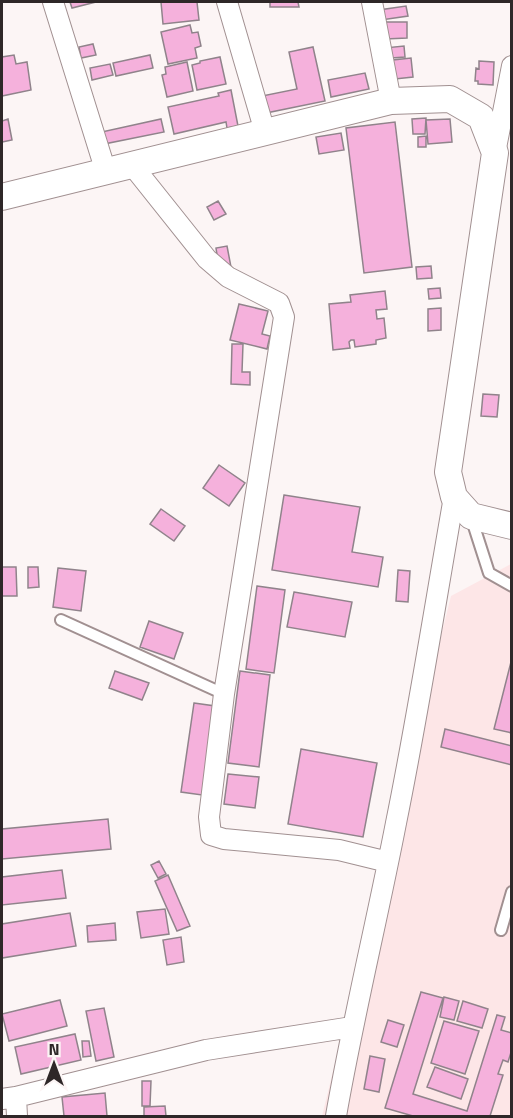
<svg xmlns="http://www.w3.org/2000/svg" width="513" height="1118" viewBox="0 0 513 1118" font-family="'Titillium Web',sans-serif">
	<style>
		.built { fill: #fde6e7 }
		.building { fill: #f5b1dc; stroke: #90838b; stroke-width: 1.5 }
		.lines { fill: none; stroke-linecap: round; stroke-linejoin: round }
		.service-casing { stroke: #a19091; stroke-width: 14 }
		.minor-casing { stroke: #a19091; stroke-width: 22 }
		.tertiary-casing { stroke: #a19091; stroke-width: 28 }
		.service { stroke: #fff; stroke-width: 10 }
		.minor { stroke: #fff; stroke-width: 20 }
		.tertiary { stroke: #fff; stroke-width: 26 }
	</style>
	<rect width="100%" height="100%" fill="#fcf5f5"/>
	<path class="built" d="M511,564V1116H322L451,596Z"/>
	<path class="building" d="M70,2H96L72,8Z
		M161,2H197L199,20L163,24Z
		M261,2H298L299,7H270V2Z
		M406,6L408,16L381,20L379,10Z
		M384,22H407V38L385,39Z
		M190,25L192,33L198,32L201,46L195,48L197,58L168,64L161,32Z
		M93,44L96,55L81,58L79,47Z
		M404,46L405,57L391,58L384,48Z
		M313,47L325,101L261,114L257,97L297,89L289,52Z
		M14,55L16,64L27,62L31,90L2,96V57Z
		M150,55L153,68L116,76L113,63Z
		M220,57L226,84L197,90L192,65L200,63V61Z
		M411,58L413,77L395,79L393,60Z
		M479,61L494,62L493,85L478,84V81H475L476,68L479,69Z
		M187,62L193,91L167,97L162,75L166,74L165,67Z
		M110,64L113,75L92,80L90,68Z
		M365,73L369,89L331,97L328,80Z
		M231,90L238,126L227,128L226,122L174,134L168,107L219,96L218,93Z
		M426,118L425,134H413L412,119Z
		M8,119L12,140L2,142V121Z
		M161,119L164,132L99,145L97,133Z
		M450,119L452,142L428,144L426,120Z
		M395,122L412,267L364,273L346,128Z
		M341,133L344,150L319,154L316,137Z
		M426,136V147H418V137Z
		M218,201L226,214L214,220L207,207Z
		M227,246L231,267L219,268L216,248Z
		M431,266L432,278L417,279L416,267Z
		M440,288L441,298L429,299L428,289Z
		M385,291L387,309L376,310L377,319L384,318L386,338L376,340V344L355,347L354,340H351L349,342L350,348L333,350L329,304L351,302L350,295Z
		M239,304L268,311L262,334L270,336L267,349L230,340Z
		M441,308V330L428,331V309Z
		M232,344H243L242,372H250V385L231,384Z
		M483,394L499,395L497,417L481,416Z
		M219,465L245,483L229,506L203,488Z
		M284,495L360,507L352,552L383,557L378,587L272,570Z
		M161,509L185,526L174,541L150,524Z
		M2,567H16L17,596H2Z
		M28,567H38L39,587L28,588Z
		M58,568L86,571L81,611L53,607Z
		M398,570L410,571L408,602L396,601Z
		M257,586L285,590L274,673L246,669Z
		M294,592L352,602L345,637L287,627Z
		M149,621L183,633L174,659L140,647Z
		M512,658V733L494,729Z
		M115,671L149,683L142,700L109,688Z
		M240,671L270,675L259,767L228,763Z
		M194,703L215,706L202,795L181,792Z
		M445,729L512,746V765L441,747Z
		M301,749L377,763L363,837L288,824Z
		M228,774L259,777L255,808L224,804Z
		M108,819L111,849L2,859V829Z
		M159,861L166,874L158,878L151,865Z
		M62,870L66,898L2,905V877Z
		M168,875L190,926L177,931L155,881Z
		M165,909L169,934L141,938L137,912Z
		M70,913L76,946L2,958V924Z
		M115,923L116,940L88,942L87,926Z
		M181,937L184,962L167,965L163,940Z
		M421,992L443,998L413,1094L467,1111L497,1015L505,1017L501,1030L512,1033V1049L508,1062L503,1060L498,1074L503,1075L490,1116H413L385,1108Z
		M444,997L459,1001L454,1020L440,1017Z
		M60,1000L67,1026L9,1041L2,1014Z
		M463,1001L488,1009L482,1028L457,1021Z
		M104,1008L114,1057L96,1061L86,1011Z
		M388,1020L404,1025L397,1047L381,1042Z
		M444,1021L479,1031L465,1074L431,1063Z
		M75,1034L81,1060L21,1074L15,1047Z
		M82,1041H89L91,1056L83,1057Z
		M370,1056L385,1059L379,1092L364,1089Z
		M435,1067L468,1079L461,1099L427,1087Z
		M142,1081H151L150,1106H142Z
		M105,1093L107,1116H64L62,1097Z
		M165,1106L166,1116H144V1107Z"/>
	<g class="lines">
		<g class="service-casing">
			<path id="service" d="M471,517L489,573L512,586
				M61,620L224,694
				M501,930L512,892"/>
		</g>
		<g class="minor-casing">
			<path id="minor" d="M53,2L106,172
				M227,2L265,132
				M372,2L391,101
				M495,153L512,66
				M132,165L207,259L228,277L279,303L284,317L224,694L209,817L211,835L224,839L339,850L388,862
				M16,1097L17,1116
				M2,1099L16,1097L206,1050L352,1027
				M336,1116C353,1018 377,921 396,823C418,715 435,605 454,497"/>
		</g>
		<g class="tertiary-casing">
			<path id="tertiary" d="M2,197L391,101L450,99L481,117L495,153L448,472L454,497L471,516L512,526"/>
		</g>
		<use href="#service" class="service"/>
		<use href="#minor" class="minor"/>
		<use href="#tertiary" class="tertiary"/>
	</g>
	<rect width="513" height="1118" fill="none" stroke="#2e2728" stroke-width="6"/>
	<g transform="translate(54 1064)" stroke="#fcf5f5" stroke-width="4.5" paint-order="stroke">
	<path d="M0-4.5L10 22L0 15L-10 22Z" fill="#2e2728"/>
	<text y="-9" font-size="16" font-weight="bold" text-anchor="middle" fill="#2e2728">N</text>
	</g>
</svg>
